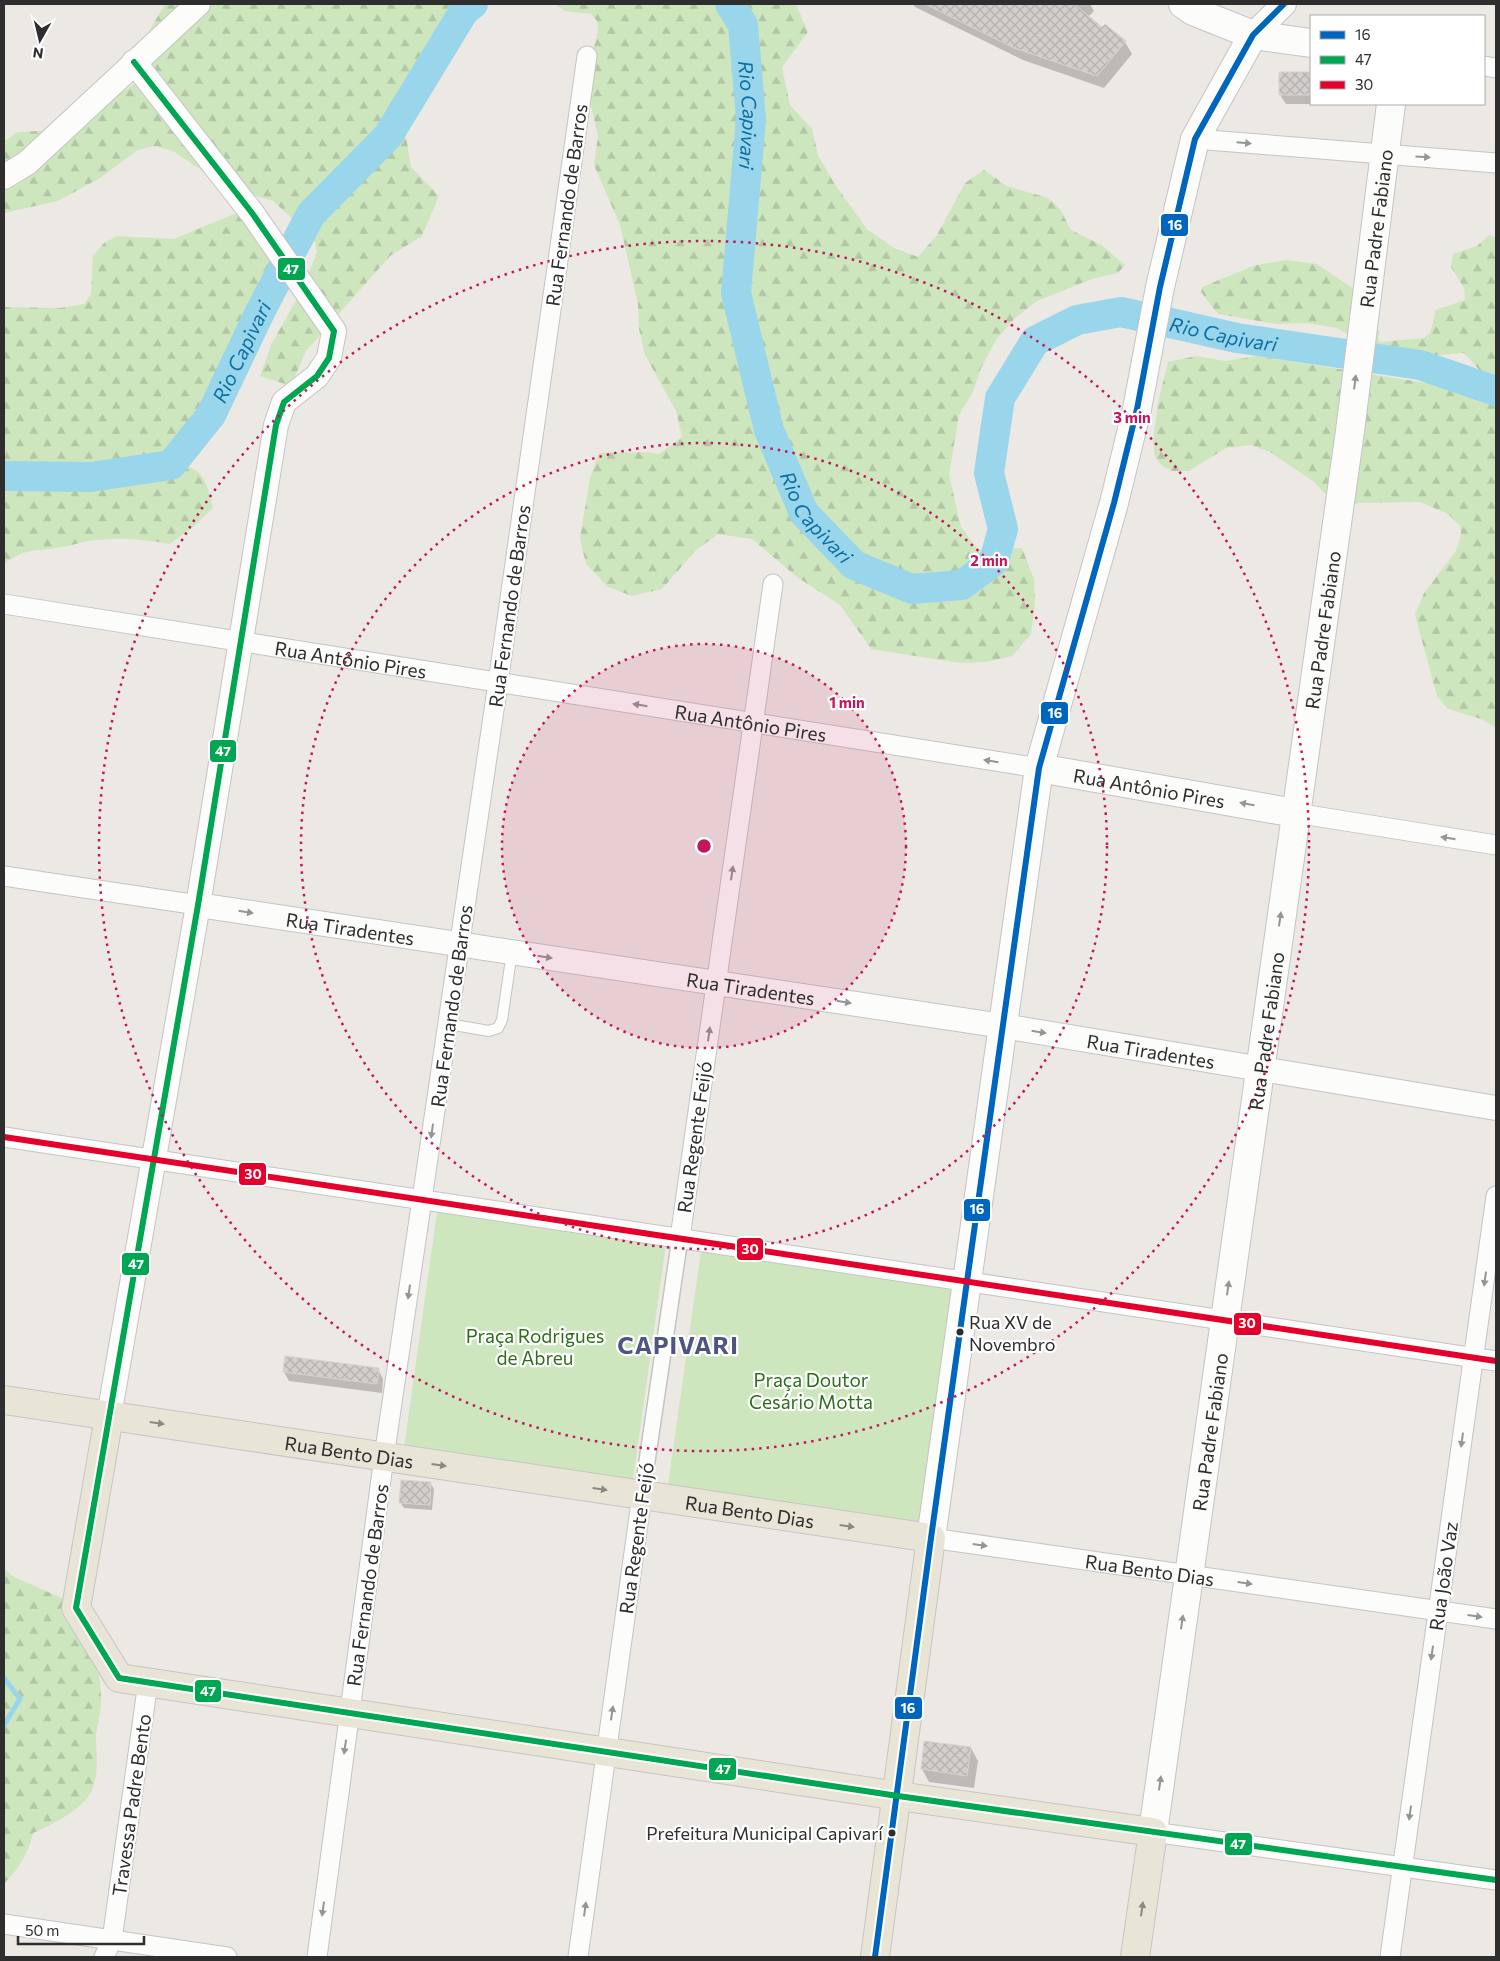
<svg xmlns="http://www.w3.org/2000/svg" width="1500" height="1961" viewBox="0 0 1500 1961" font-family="Commissioner,sans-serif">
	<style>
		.grass { fill: #cee6be }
		.forest { fill: url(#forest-firs) }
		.shadow { fill: #0003 }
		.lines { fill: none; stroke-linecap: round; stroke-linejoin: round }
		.stream { stroke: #99d6ec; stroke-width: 5 }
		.river { stroke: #99d6ec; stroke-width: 30 }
		.building { fill: url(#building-cross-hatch); stroke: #d7d4d0 }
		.service-casing { stroke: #c5c4c5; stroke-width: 12 }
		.pedestrian-casing { stroke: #c5c4c5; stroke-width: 18 }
		.minor-casing { stroke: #c5c4c5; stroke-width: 21 }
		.tertiary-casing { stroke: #c5c4c5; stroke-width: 26 }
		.secondary-casing { stroke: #c5c4c5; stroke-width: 30 }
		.primary-casing { stroke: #c6c5c4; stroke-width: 30 }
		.service { stroke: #fcfcfb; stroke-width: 10 }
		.pedestrian { stroke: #fcfcfb; stroke-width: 15 }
		.minor { stroke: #fcfcfb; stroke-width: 19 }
		.tertiary { stroke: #fcfcfb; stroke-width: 24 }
		.secondary { stroke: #fcfcfb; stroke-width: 28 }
		.primary { stroke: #e8e4d6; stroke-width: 28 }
		.bus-1-casing { stroke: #fff; stroke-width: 10 }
		.bus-2-casing { stroke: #fff; stroke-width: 10 }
		.bus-3-casing { stroke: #fff; stroke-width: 10 }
		.bus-1 { stroke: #0065bd; stroke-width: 6 }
		.bus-2 { stroke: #00a651; stroke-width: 6 }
		.bus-3 { stroke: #e4002b; stroke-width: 6 }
		.oneway { fill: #959594 }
		.oneway2 { fill: #8b8982 }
		.ring { fill: none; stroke: #c2185b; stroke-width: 2.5; stroke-dasharray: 2.5 5 }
		.bus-dot { fill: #2e2e2e; stroke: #fff; stroke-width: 2 }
		.labels { text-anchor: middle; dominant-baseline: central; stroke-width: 4.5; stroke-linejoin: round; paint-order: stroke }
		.bus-label { font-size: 18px; fill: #2e2e2e; stroke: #fff; text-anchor: start }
		.street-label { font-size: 19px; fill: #2e2e2e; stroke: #fff }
		.park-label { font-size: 19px; fill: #2c6e1b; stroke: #fff }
		.water-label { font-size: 20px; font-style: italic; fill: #0d6fa3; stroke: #fff }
		.district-label { font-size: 24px; font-weight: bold; letter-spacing: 1px; fill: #4d5680; stroke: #fff }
		.centre { fill: #c2185b; stroke: #fff; stroke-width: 2.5 }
		.ring-label { font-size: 15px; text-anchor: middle; font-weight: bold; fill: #c2185b; stroke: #fff; stroke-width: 4.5; stroke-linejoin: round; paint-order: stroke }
		.line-badge { stroke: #fff; stroke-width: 2 }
		.badge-label { font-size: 14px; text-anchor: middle; font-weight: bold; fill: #fff }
	</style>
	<defs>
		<pattern id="forest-firs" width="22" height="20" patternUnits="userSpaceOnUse" patternTransform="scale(1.25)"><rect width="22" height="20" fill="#cee6be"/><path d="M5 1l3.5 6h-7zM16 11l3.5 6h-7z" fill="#b1c6a4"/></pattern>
		<pattern id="building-cross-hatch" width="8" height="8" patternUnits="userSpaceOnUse" patternTransform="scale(1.25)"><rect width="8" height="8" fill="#d1cecb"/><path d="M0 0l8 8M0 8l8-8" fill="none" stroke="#b4b1af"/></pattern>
	</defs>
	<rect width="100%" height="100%" fill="#ece8e4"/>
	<path class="grass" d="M437,1212L666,1244L633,1480L404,1448Z
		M701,1251L955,1287L921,1528L667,1492Z"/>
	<path class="forest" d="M165,4H459L447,20L418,79L422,92L411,106L406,136L411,167L439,196L422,236L390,256L306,351L291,386L260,376L272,343L303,288L317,252L315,242L306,231L273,201L228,188L173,151L154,146L138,150L100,178L58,201L4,213V141L18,132L55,130L70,125L136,83L142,43Z
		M556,4H796L808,32L782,67L790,105L812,129L818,155L834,183L867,229L894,248L918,257L937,235L965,183L984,170L1007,186L1048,198L1060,209L1071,230L1103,246L1125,265L1118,273L1092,279L1037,301L1015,318L996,340L981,368L973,392L959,415L949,475L961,527L978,550L1022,548L1034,579L1035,604L1031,634L1012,656L986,662L960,663L871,649L840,605L797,577L752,539L718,534L695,551L662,589L632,596L608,587L586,564L580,538L590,478L599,453L644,452L659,454L682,437L676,411L645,355L639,329L638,304L620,225L594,165L598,136L585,80L598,32L597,21L591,14L565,11Z
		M234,214L257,218L277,270L248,344L220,388L169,446L165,455L170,462C203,467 206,478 213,508L193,527L170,544C143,539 115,537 89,541C80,542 71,546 62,547C37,552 26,547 4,564V459L6,453L4,452V307L60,308L84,304L91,294L93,256L104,243L117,236L174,239Z
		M1489,235L1496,238V382L1484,375L1464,353L1439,355L1413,360L1383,356L1337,328L1307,323L1277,324L1218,314L1201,292L1202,287L1256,265L1287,260L1317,264L1367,298L1378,325L1379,342L1424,338L1430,333L1436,310L1465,300L1464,288L1451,267L1453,254L1477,246Z
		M1196,356L1225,361L1257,356L1464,389L1478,394V396L1496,407V728L1481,719L1448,709L1437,696L1415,615L1424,593L1456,551L1461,535L1460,526L1448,514L1420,502L1359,503L1339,508L1314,482L1270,452L1251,445L1226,448L1189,471H1172L1162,466L1155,457L1153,442L1158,402L1168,362Z
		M4,1568L14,1577L89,1610L111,1637L109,1652L97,1663C99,1676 102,1691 101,1705C100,1715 97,1725 96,1735C96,1752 99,1771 93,1788C86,1808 52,1825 33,1833C28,1854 19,1868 4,1884Z"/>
	<path class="shadow" d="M913,4H1090L1094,11L1088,17L1102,29L1125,42L1132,54L1104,88L1023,60L915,7Z
		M1280,74H1311V104H1384H1286L1280,95Z
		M378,1369L383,1379L382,1393L289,1381L284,1372Z
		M430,1483L434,1489L432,1510L404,1508L400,1502Z
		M971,1748L978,1761L974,1788L929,1782L922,1769Z"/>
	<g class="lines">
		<path class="stream" d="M4,1678L20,1699L4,1725"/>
		<g class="river">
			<path id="s1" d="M730,4L743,25L751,119L736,293L769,430L804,513L854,565L912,589L962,585L994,561L1003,529L989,473L1000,398L1035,341L1077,320L1121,312L1237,338L1420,365L1496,391"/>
			<path id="s2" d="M4,476L91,477L171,465L211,415L260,312L311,214L388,136L464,11L473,4"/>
		</g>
	</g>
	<path class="building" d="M925,4H1074L1102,27L1105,24L1126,41L1097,76L1014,48Z
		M1279,72H1311V95H1279Z
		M285,1356L379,1368L377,1384L283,1372Z
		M401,1480L431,1482L430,1505L399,1503Z
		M924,1741L971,1747L967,1776L921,1769Z"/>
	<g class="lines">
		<g class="service-casing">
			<path id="service" d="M448,1024L489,1031L498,1028L502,1020L512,952"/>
		</g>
		<g class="pedestrian-casing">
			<path id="pedestrian" d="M642,1495L680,1238"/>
		</g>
		<g class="minor-casing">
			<g id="minor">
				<path d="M1484,66L1496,68"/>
				<path d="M1195,139L1496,163"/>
				<path id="s3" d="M4,604L1039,768"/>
				<path d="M1295,813L1496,845"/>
				<path d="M4,876L198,905"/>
				<path d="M4,1137L1496,1361"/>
				<path d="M680,1238L773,584"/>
				<path id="s4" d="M931,1538L1496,1619"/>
				<path d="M1153,1832L1496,1880"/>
				<path d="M4,1924L227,1957"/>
				<path d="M104,1957L112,1940L148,1682"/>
				<path d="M317,1957L384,1457L498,683L587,56"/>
				<path d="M578,1957L642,1495"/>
				<path d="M1390,1957L1496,1196"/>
			</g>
		</g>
		<g class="tertiary-casing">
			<g id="tertiary">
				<path d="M1253,35L1284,4"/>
				<path d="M4,177L27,163L198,4"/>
				<path id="s5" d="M198,905L1003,1026L1496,1108"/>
				<path d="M109,1416L198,905L276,425L284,402L317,376L329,358L334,331L252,213L134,62"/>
			</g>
		</g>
		<g class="secondary-casing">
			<g id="secondary">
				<path d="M1183,4L1193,11L1253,35L1311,43"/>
				<path id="s6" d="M1039,768L1295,813"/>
				<path d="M931,1538L1039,768L1114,503L1137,409L1160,287L1195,139L1253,35"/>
				<path id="s7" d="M1153,1832L1350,431L1391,104"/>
			</g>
		</g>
		<g class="primary-casing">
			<g id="primary">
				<path id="s8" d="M4,1400L931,1538L875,1957"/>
				<path d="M109,1416L76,1608L119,1678L898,1796L1153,1832L1135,1957"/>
			</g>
		</g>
		<use href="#service" class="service"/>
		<use href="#pedestrian" class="pedestrian"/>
		<use href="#minor" class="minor"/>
		<use href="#tertiary" class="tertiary"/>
		<use href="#secondary" class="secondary"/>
		<use href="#primary" class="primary"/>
		<g class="bus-1-casing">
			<path id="bus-1" d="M875,1957L931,1538L1039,768L1114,503L1137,409L1160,287L1195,139L1253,35L1284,4"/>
		</g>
		<g class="bus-2-casing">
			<path id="bus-2" d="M134,62L252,213L334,331L329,358L317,376L284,402L276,425L198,905L76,1608L119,1678L898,1796L1496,1880"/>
		</g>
		<g class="bus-3-casing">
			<path id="bus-3" d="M4,1137L1496,1361"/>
		</g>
		<use href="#bus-1" class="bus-1"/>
		<use href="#bus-2" class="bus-2"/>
		<use href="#bus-3" class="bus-3"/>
	</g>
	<defs><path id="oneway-solid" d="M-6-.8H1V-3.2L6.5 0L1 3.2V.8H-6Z" transform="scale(1.25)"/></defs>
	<g class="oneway">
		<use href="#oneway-solid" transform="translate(1244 143) rotate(5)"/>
		<use href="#oneway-solid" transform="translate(1423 157) rotate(4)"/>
		<use href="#oneway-solid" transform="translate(1355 382) rotate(-83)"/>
		<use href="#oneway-solid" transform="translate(640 705) rotate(-171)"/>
		<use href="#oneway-solid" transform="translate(991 761) rotate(-171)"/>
		<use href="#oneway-solid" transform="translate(1247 804) rotate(-170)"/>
		<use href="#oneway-solid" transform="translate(1448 838) rotate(-171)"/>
		<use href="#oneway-solid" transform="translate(732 873) rotate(-82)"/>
		<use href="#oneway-solid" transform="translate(246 912) rotate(9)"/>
		<use href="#oneway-solid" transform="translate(1280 919) rotate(-82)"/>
		<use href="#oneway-solid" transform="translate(545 957) rotate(9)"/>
		<use href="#oneway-solid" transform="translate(844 1002) rotate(9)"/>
		<use href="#oneway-solid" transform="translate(1039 1032) rotate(9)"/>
		<use href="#oneway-solid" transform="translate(709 1034) rotate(-82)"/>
		<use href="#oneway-solid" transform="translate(432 1131) rotate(98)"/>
		<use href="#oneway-solid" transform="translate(1485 1279) rotate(98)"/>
		<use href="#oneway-solid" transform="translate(1228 1288) rotate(-82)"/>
		<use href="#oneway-solid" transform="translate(409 1292) rotate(98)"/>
		<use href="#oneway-solid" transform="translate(1462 1440) rotate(98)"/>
		<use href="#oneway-solid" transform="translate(980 1545) rotate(8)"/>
		<use href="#oneway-solid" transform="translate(1245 1583) rotate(8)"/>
		<use href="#oneway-solid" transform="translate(1475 1616) rotate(8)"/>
		<use href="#oneway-solid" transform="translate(1182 1622) rotate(-82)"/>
		<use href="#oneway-solid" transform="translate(1432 1653) rotate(98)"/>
		<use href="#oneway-solid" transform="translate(612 1713) rotate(-82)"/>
		<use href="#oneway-solid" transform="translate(345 1747) rotate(98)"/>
		<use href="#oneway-solid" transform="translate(1160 1783) rotate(-82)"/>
		<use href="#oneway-solid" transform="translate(1410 1813) rotate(98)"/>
		<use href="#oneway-solid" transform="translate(323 1909) rotate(98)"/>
		<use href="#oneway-solid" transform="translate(585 1909) rotate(-82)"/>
	</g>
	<g class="oneway2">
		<use href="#oneway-solid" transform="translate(157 1423) rotate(8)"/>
		<use href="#oneway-solid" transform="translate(439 1465) rotate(8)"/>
		<use href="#oneway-solid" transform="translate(600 1489) rotate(8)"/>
		<use href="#oneway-solid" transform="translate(847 1526) rotate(8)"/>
		<use href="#oneway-solid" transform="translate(1142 1909) rotate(-82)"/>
	</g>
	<circle cx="704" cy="846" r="202" fill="#c2185b" fill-opacity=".12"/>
	<g class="ring">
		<circle cx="704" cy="846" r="202"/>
		<circle cx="704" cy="846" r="403"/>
		<circle cx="704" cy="846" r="605"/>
	</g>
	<g class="bus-dot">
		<circle cx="960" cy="1332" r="4.5"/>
		<circle cx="892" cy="1833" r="4.5"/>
	</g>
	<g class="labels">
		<g class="bus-label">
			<text x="969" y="1322">Rua XV de<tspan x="969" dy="22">Novembro</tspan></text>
			<text x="883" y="1833" text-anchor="end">Prefeitura Municipal Capivarí</text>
		</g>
		<g class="street-label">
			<text transform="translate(566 205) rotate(-82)">Rua Fernando de Barros</text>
			<text stroke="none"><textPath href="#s7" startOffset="1619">Rua Padre Fabiano</textPath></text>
			<text transform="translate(509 606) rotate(-82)">Rua Fernando de Barros</text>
			<text stroke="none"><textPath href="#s7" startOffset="1214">Rua Padre Fabiano</textPath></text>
			<text stroke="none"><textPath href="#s3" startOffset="351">Rua Antônio Pires</textPath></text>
			<text stroke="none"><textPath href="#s3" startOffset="756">Rua Antônio Pires</textPath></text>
			<text stroke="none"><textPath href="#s6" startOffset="112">Rua Antônio Pires</textPath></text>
			<text stroke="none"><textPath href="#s5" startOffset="154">Rua Tiradentes</textPath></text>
			<text stroke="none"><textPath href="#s5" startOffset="559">Rua Tiradentes</textPath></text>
			<text transform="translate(451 1006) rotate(-82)">Rua Fernando de Barros</text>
			<text stroke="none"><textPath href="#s7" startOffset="809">Rua Padre Fabiano</textPath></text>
			<text stroke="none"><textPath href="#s5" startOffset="964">Rua Tiradentes</textPath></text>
			<text transform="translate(694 1137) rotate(-82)">Rua Regente Feijó</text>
			<text stroke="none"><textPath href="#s7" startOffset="404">Rua Padre Fabiano</textPath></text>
			<text stroke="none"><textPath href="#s8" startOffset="349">Rua Bento Dias</textPath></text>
			<text stroke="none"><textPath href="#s8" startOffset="754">Rua Bento Dias</textPath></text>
			<text transform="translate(636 1538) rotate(-82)">Rua Regente Feijó</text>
			<text stroke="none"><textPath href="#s4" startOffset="221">Rua Bento Dias</textPath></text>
			<text transform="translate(1443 1576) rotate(-82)">Rua João Vaz</text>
			<text transform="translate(367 1585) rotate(-82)">Rua Fernando de Barros</text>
			<text transform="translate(131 1805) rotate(-82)">Travessa Padre Bento</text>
		</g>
		<g class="park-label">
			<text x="535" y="1335">Praça Rodrigues<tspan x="535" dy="22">de Abreu</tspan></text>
			<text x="811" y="1379">Praça Doutor<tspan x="811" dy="22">Cesário Motta</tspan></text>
		</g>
		<g class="water-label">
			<text stroke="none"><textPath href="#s1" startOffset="115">Rio Capivari</textPath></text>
			<text stroke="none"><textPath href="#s1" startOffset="1180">Rio Capivari</textPath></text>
			<text stroke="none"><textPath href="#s2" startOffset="302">Rio Capivari</textPath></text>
			<text stroke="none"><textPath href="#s1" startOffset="535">Rio Capivari</textPath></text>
		</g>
		<g class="district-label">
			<text x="678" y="1344">CAPIVARI</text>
		</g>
	</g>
	<circle cx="704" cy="846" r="8" class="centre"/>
	<g class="ring-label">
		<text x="1132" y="423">3 min</text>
		<text x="989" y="566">2 min</text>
		<text x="847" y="708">1 min</text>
	</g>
	<g class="line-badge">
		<rect x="1160" y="213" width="29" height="24" rx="5" fill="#0065bd"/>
		<rect x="277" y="257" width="29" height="24" rx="5" fill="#00a651"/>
		<rect x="1040" y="701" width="29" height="24" rx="5" fill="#0065bd"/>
		<rect x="209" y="739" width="28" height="24" rx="5" fill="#00a651"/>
		<rect x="238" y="1162" width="29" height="24" rx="5" fill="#e4002b"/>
		<rect x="963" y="1198" width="28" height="24" rx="5" fill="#0065bd"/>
		<rect x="736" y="1237" width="28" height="24" rx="5" fill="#e4002b"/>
		<rect x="121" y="1252" width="29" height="24" rx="5" fill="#00a651"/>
		<rect x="1233" y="1312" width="29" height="24" rx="5" fill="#e4002b"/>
		<rect x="194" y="1679" width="28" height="24" rx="5" fill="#00a651"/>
		<rect x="894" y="1696" width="29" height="24" rx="5" fill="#0065bd"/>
		<rect x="708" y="1757" width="29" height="24" rx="5" fill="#00a651"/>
		<rect x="1224" y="1832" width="29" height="24" rx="5" fill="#00a651"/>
	</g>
	<g class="badge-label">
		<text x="1175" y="230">16</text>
		<text x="291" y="274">47</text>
		<text x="1055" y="718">16</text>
		<text x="223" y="756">47</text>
		<text x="253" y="1179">30</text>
		<text x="977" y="1214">16</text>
		<text x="750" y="1254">30</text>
		<text x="136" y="1269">47</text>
		<text x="1247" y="1328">30</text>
		<text x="208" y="1696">47</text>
		<text x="908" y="1713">16</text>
		<text x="723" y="1774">47</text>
		<text x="1238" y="1849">47</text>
	</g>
	<rect width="1500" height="1961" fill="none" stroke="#2e2e2e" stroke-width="10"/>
	<rect x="1310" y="15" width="175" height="90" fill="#ffffff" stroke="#ababab"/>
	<rect x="1320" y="31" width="25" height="8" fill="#0065bd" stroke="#ababab"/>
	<text x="1355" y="40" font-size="15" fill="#2e2e2e">16</text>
	<rect x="1320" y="56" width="25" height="8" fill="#00a651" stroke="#ababab"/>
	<text x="1355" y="65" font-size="15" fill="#2e2e2e">47</text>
	<rect x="1320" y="81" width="25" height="8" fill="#e4002b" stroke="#ababab"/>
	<text x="1355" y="90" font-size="15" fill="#2e2e2e">30</text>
	<g transform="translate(40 40) rotate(188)" stroke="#ffffff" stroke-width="4" paint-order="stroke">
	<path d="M0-4L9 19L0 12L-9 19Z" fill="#2e2e2e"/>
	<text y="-8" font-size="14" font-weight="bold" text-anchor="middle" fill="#2e2e2e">N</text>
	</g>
	<path d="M18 1936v8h126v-8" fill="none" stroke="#2e2e2e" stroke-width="2.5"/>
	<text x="25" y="1936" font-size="15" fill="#2e2e2e" stroke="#ffffff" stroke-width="4" paint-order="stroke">50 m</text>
</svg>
